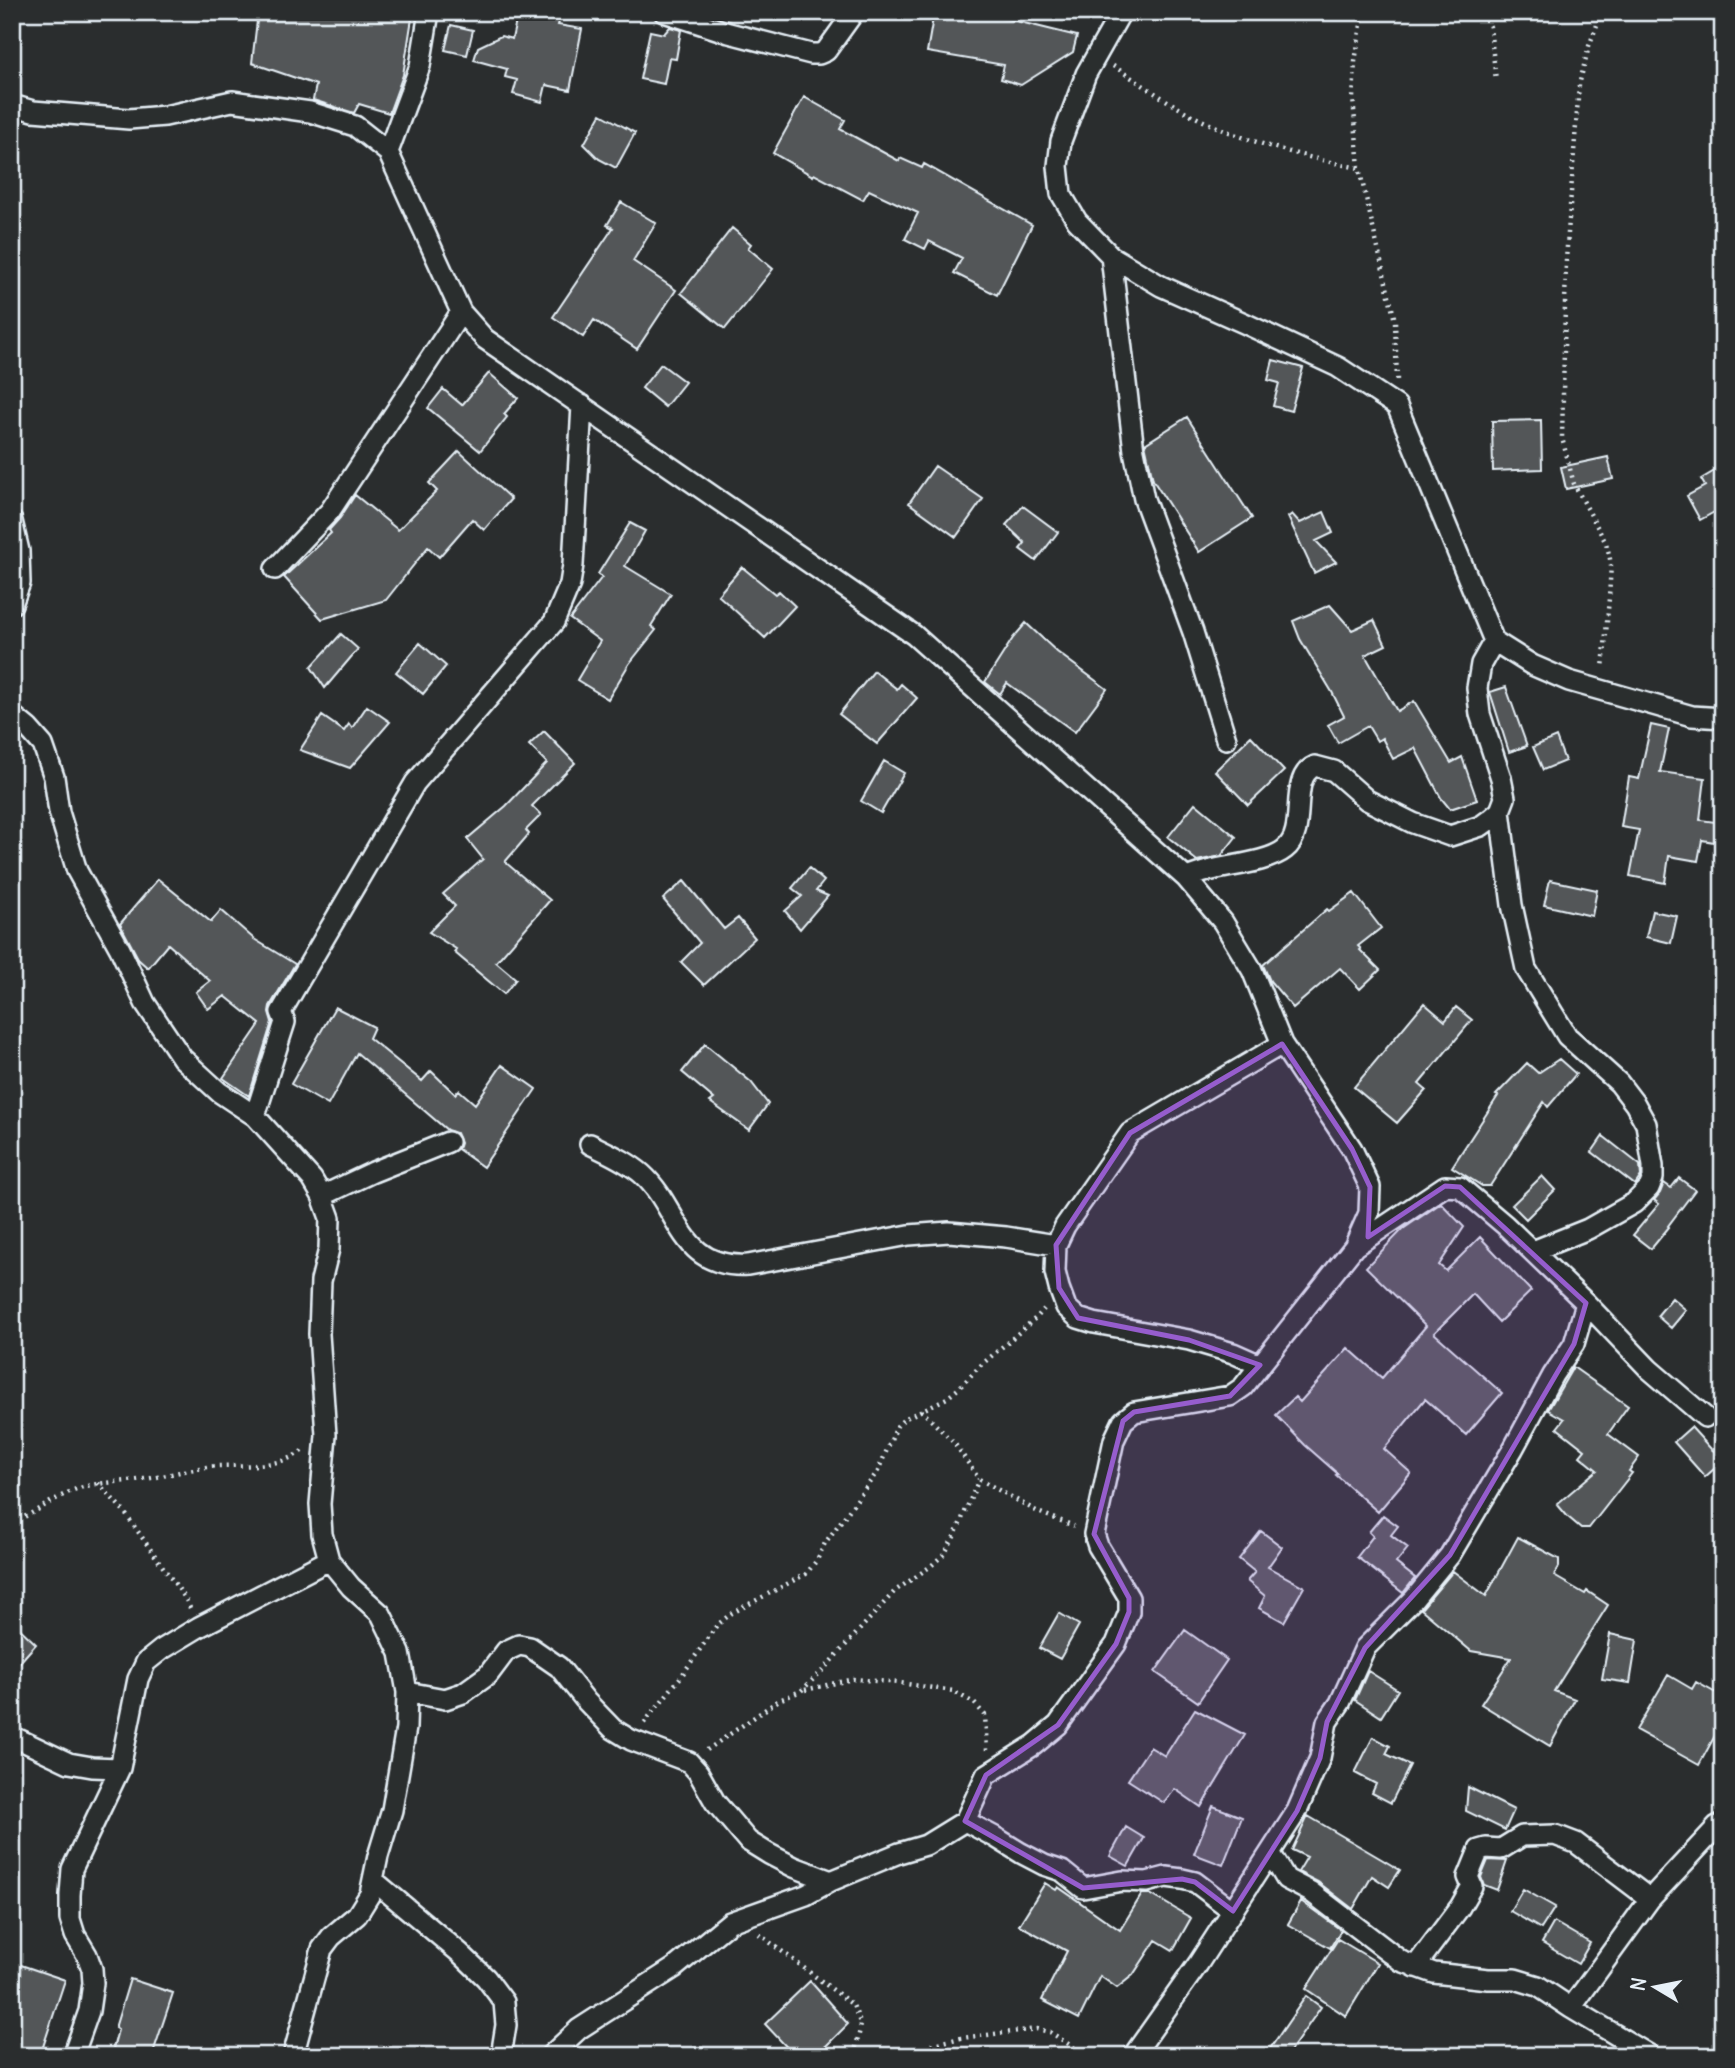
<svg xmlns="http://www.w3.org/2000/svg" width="1735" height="2068" viewBox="0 0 1735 2068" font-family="Delius,sans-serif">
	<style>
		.building { fill: #535759; stroke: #e8f1f8; stroke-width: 2 }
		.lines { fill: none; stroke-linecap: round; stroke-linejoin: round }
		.minor-casing { stroke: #e8f1f8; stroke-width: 24 }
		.path { stroke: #e8f1f8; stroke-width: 4.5; stroke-dasharray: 2 5; stroke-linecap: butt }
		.minor { stroke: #2a2d2e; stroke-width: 19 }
		.marked { fill: #965dcd; fill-opacity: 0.2; stroke: #965dcd; stroke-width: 5; stroke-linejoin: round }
	</style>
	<rect width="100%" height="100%" fill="#2a2d2e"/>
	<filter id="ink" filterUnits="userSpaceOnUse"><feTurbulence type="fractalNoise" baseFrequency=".0143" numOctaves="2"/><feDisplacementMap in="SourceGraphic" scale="14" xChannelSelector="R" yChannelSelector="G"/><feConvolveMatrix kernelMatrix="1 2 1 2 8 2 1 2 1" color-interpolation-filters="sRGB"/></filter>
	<g filter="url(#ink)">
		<path class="building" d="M258,12H413L403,75L389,113L359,104L354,113L313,100L316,85L252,63Z
			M934,12H963L1012,20L1077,36L1073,52L1021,85L1001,79L1004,65L927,52Z
			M560,19L558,25L582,29L570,90L546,85L542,102L513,94L517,80L505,77L507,69L474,60L478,47L501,36L512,39L516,21Z
			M451,25L473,30L467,55L445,50Z
			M670,27L681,30L676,59L669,58L664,84L640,79L650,31L664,34Z
			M804,97L845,120L840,129L899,161L900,158L922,168L924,164L1032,225L997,295L954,273L962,258L929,241L925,249L905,239L918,213L869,190L863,200L814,174L813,176L773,153Z
			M601,114L635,133L616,168L599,159L584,144Z
			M621,202L656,223L633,261L676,290L637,349L594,320L583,337L553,317L613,228L607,225Z
			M732,228L751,244L748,248L773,269L725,329L681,293Z
			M1273,360L1303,368L1291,411L1273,406L1279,383L1268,380Z
			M661,364L685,382L665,407L642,388Z
			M489,373L518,398L504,414L507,417L480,451L428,408L443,389L462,405Z
			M1187,417L1252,518L1199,552L1153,480L1145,444Z
			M1541,420L1542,469L1493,471L1492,421Z
			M459,451L511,499L484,530L472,519L439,557L428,547L386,600L322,619L284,577L331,533L329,530L340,518L355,495L398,530L437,491L429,483Z
			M1608,457L1613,479L1566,489L1561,467Z
			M935,466L983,499L956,537L909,503Z
			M1723,466V519L1718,510L1700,520L1687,496L1705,486L1701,479Z
			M1023,506L1058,532L1036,561L1020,549L1025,543L1006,525Z
			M1324,512L1333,533L1316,541L1336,562L1314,573L1288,517L1292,514L1300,523Z
			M630,523L645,531L625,566L671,594L651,626L656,630L629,664L608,699L577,680L600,641L570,619L602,577L598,574Z
			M742,567L775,594L779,591L795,606L765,638L718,595Z
			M1330,605L1352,630L1374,620L1386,645L1365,655L1397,711L1414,701L1451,763L1462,757L1477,800L1450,809L1441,798L1415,748L1393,759L1382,738L1377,741L1368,726L1338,743L1328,725L1344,716L1332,692L1300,639L1293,621Z
			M1026,623L1057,652L1107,689L1075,732L1007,683L1000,694L985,682L1013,638Z
			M341,634L358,649L325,688L311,667Z
			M420,643L446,666L423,694L396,672Z
			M874,671L897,689L901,684L917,698L877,744L839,714Z
			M1506,687L1527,746L1509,752L1490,692Z
			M367,706L390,722L350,768L300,750L322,716L344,731L349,724L352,728Z
			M1651,725L1669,729L1660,772L1705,778L1700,820L1723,823L1720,843L1702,840L1698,861L1669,856L1665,883L1630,876L1639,830L1621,827L1629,777L1639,779Z
			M544,731L575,763L532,806L541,815L526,830L529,834L505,862L550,900L496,962L516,979L504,994L454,952L456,949L429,932L455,906L443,894L483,859L467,839L506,806L547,763L529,745Z
			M1251,736L1284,771L1248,805L1215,771Z
			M1556,737L1565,761L1543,770L1533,747Z
			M884,761L904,773L881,813L861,801Z
			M1195,803L1236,837L1221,856L1197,861L1168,837Z
			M809,868L824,881L816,891L828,896L800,929L785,911L802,896L792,888Z
			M158,879L211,922L221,910L254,939L295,964L270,1006L269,1012L272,1022L249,1096L223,1078L260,1024L225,996L208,1009L196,992L210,981L168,944L148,968L139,960L120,924Z
			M1550,880L1597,890L1592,916L1544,905Z
			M684,881L724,929L738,918L755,938L704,985L681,962L700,943L663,899Z
			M1354,893L1381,928L1358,946L1361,949L1360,950L1380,970L1360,989L1340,968L1293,1008L1270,981L1263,965L1327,909L1329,911Z
			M1652,911L1677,916L1671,943L1646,937Z
			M1424,1003L1445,1021L1456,1007L1472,1020L1419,1084L1426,1090L1397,1123L1354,1087Z
			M335,1007L374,1027L369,1038L422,1081L431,1071L455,1094L459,1090L475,1104L502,1065L536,1089L483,1167L458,1149L460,1143L456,1133L447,1130L357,1053L328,1105L291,1084Z
			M705,1044L751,1082L768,1104L749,1130L710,1102L714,1099L682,1072Z
			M1559,1059L1576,1074L1548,1107L1544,1102L1490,1186H1482L1452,1167L1498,1096L1496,1095L1527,1063L1538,1073Z
			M1603,1136L1640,1165L1641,1176L1635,1185L1592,1152Z
			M1542,1176L1555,1190L1526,1219L1512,1205Z
			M1679,1178L1695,1190L1668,1226L1669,1227L1651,1249L1633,1235L1659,1204L1654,1200L1660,1193L1664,1183L1671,1188Z
			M1441,1203L1464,1227L1439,1265L1446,1271L1480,1237L1531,1291L1499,1322L1473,1294L1434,1333L1502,1393L1466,1435L1425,1399L1384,1449L1411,1473L1378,1512L1336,1475L1338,1474L1305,1445L1276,1415L1295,1397L1300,1402L1348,1348L1382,1378L1426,1326L1366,1267L1403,1229Z
			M1672,1298L1686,1310L1671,1328L1657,1316Z
			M1573,1367L1628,1406L1608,1434L1639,1457L1629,1471L1632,1473L1589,1528H1581L1568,1517L1557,1504L1597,1470L1580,1456L1585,1450L1557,1428L1564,1419L1548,1410Z
			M1691,1427L1711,1449L1723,1457V1461L1705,1477L1674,1442Z
			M1383,1515L1398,1526L1391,1535L1408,1548L1396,1563L1415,1578L1403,1593L1357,1557L1373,1536L1369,1532Z
			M1261,1531L1282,1547L1268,1567L1304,1587L1284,1622L1259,1608L1265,1596L1247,1581L1255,1572L1239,1559Z
			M1518,1537L1559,1559V1567L1554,1576L1585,1594L1587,1591L1608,1605L1554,1691L1575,1699L1550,1746L1481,1704L1511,1658L1471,1651L1421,1609L1453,1571L1486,1596Z
			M1059,1613L1079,1625L1060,1659L1039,1648Z
			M12,1621L36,1644L12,1671Z
			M1185,1630L1227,1660L1198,1702L1155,1672Z
			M1610,1634L1637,1640L1630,1683L1602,1679Z
			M1368,1671L1398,1690L1381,1717L1355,1700Z
			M1668,1675L1692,1689L1696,1682L1723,1697V1721L1699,1765L1636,1730Z
			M1195,1709L1245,1735L1201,1807L1175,1789L1164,1803L1128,1780L1150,1747L1165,1756Z
			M1373,1737L1390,1746L1386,1754L1410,1765L1391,1803L1372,1793L1376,1784L1355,1773Z
			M1468,1787L1514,1810L1505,1830L1466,1811Z
			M1213,1806L1242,1817L1223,1865L1194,1854Z
			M1308,1816L1400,1870L1389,1887L1372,1876L1353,1909L1318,1882L1298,1872L1307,1857L1292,1850Z
			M1126,1827L1144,1838L1128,1866L1110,1856Z
			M1488,1860L1507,1861L1497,1890L1484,1885L1481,1877Z
			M1045,1883L1056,1890L1058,1887L1120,1930L1142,1894H1150L1191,1918L1173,1950L1156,1940L1133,1975L1117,1988L1100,1976L1079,2019L1042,2000L1067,1951L1019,1925Z
			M1523,1889L1555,1907L1541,1929L1510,1911Z
			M1301,1901L1341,1930L1330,1948L1288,1924Z
			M1554,1922L1590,1943L1578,1964L1542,1943Z
			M1338,1939L1378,1963L1346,2016L1306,1989Z
			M18,1964L65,1980L40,2056H12V1982Z
			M130,1979L173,1993L152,2056H111L118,2030L115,2028Z
			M810,1981L848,2024L816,2056H795L765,2024Z
			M1306,1996L1321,2007L1287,2056H1265Z"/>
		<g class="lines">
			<g class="minor-casing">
				<path id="minor" d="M664,12L729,33L811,54H819L826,51L854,12
					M1121,12L1086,74L1061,141L1058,166L1061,194L1077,221L1111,256L1161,286L1244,323L1338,367L1397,406L1494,641L1532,665L1569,681L1692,716L1723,718
					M12,105L33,111L129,119L165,116L232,101L310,112L355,126L388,152L461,312L485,339L914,635L1186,878L1223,922L1252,970L1282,1044L1352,1149L1370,1187L1369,1213L1354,1247L1243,1387L1230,1396L1134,1412L1123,1421L1114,1440L1094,1534L1098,1546L1129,1598V1612L1116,1644L1058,1725L1034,1745L986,1775L965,1821L926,1845L899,1853L831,1881L806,1895L730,1922L674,1968L579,2029L550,2056
					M388,152L420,66L429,12
					M1111,256L1134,451L1144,499L1193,632L1226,739
					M12,521L19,551L20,583L12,604
					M275,569L330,511L461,312
					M12,715L28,728L43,745L54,777L59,812L77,871L120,949L145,1003L182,1058L219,1092L255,1116L312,1179L322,1196L330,1218L329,1249L321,1281L319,1334L326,1435L320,1504L322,1534L329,1560L351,1587L381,1614L400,1653L407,1692L406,1728L392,1810L378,1856L370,1894L357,1915L331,1937L322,1949L293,2056
					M1500,811L1512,905L1526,969L1567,1036L1619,1083L1635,1104L1646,1124L1653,1166V1178L1649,1188L1634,1203L1588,1229L1533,1251
					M1186,878C1195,875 1203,872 1212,870C1232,865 1269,862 1285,849C1309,830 1287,778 1315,766L1334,771L1367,800L1413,823L1450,836L1481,826L1492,818L1500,811L1505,798L1501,778L1480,714L1477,688L1481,664L1494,641
					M255,1116L285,1022L281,1012L415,783L554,622L570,584L573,565L582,405
					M590,1144C608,1153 627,1161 642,1174C681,1209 678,1269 748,1265L909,1235L949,1232L1006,1237L1056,1245
					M322,1196L373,1172L448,1142
					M1355,1246L1445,1186L1460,1187L1505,1225L1586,1303L1649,1369L1705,1417
					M1260,1365L1233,1353L1189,1340L1094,1323L1078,1318L1066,1307L1059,1288L1055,1272L1056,1245L1065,1226L1130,1133L1282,1044
					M407,1692L445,1699L463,1693L488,1675L506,1651L519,1645L530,1647L559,1667L586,1701L613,1729L631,1740L689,1762L698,1772L715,1802L748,1841L769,1854L794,1867L831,1881
					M12,1736L69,1763L92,1767L120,1768
					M965,1821L995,1837L1021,1853L1044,1865L1062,1871L1083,1888L1122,1881L1147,1882L1166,1877L1182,1879L1195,1882L1233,1911
					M1271,1854L1286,1879L1311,1892L1401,1961L1434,1973L1488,1979H1515L1538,1986L1571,2008L1651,2056
					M373,1880L460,1953L486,1978L504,2002L506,2025L501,2056
					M1415,1967L1460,1907L1472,1886L1468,1877L1479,1850L1486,1848L1501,1849L1522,1836L1555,1835L1576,1843L1650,1899
					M1571,2008L1650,1899L1717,1827L1723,1824
					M73,2056L89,2011L93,1983L92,1969L87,1955L75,1935L70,1919V1895L72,1869L120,1768L138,1679L146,1662L161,1650L199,1627L329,1560
					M1133,2056L1198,1964L1297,1811L1320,1758L1327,1722L1340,1703L1365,1648L1414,1599L1450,1555L1513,1449L1553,1375L1574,1344L1586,1303"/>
			</g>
			<path class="path" d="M1363,12L1355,62L1353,98L1359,168L1395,321L1397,381
				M1485,12L1490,27L1496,80
				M1602,12L1589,46L1579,85L1566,260L1562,438L1574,484L1606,543L1609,554L1611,564L1609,598L1603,669
				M1113,66C1144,85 1176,109 1210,124C1257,145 1308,158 1359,168
				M921,1410L955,1444L979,1479L1038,1512L1074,1526
				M98,1483L122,1509L185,1598L190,1608
				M12,1522C33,1515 52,1499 74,1490C97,1481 120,1483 144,1479C169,1476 193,1467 218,1466C246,1465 279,1468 302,1451
				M805,1690L853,1679L900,1683L953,1691L974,1703L985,1715L987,1750
				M644,1723L680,1678L717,1625L732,1613L806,1574L817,1560L825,1543L878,1471L897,1426L904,1419L947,1398L958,1389L980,1366L1038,1316L1044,1309
				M707,1750L779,1700L801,1691L822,1671L895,1591L931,1566L945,1553L956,1533L979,1479
				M759,1934L853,2005L861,2025L854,2056
				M915,2056L920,2050L934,2044L961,2038L1037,2029L1050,2032L1087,2056"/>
			<use href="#minor" class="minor"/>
		</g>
	</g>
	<path class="marked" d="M1282,1044L1352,1149L1370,1187L1368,1237L1445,1186L1460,1187L1586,1303L1574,1344L1450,1555L1365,1648L1327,1722L1320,1758L1297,1811L1233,1911L1195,1882L1182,1879L1083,1888L965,1821L986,1775L1058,1725L1116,1644L1129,1612V1598L1094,1534L1123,1421L1134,1412L1230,1396L1260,1365L1189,1340L1078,1318L1059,1288L1056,1245L1130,1133Z"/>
	<rect width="1735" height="2068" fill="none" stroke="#2a2d2e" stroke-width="42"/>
	<rect x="21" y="21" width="1693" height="2026" fill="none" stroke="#e8f1f8" stroke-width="2.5" filter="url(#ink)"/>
	<g transform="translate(1655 1987) rotate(280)" stroke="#2a2d2e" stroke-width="5" paint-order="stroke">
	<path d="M0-5L12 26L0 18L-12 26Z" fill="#e8f1f8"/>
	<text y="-10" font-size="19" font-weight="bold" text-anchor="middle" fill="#e8f1f8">N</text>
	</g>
</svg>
